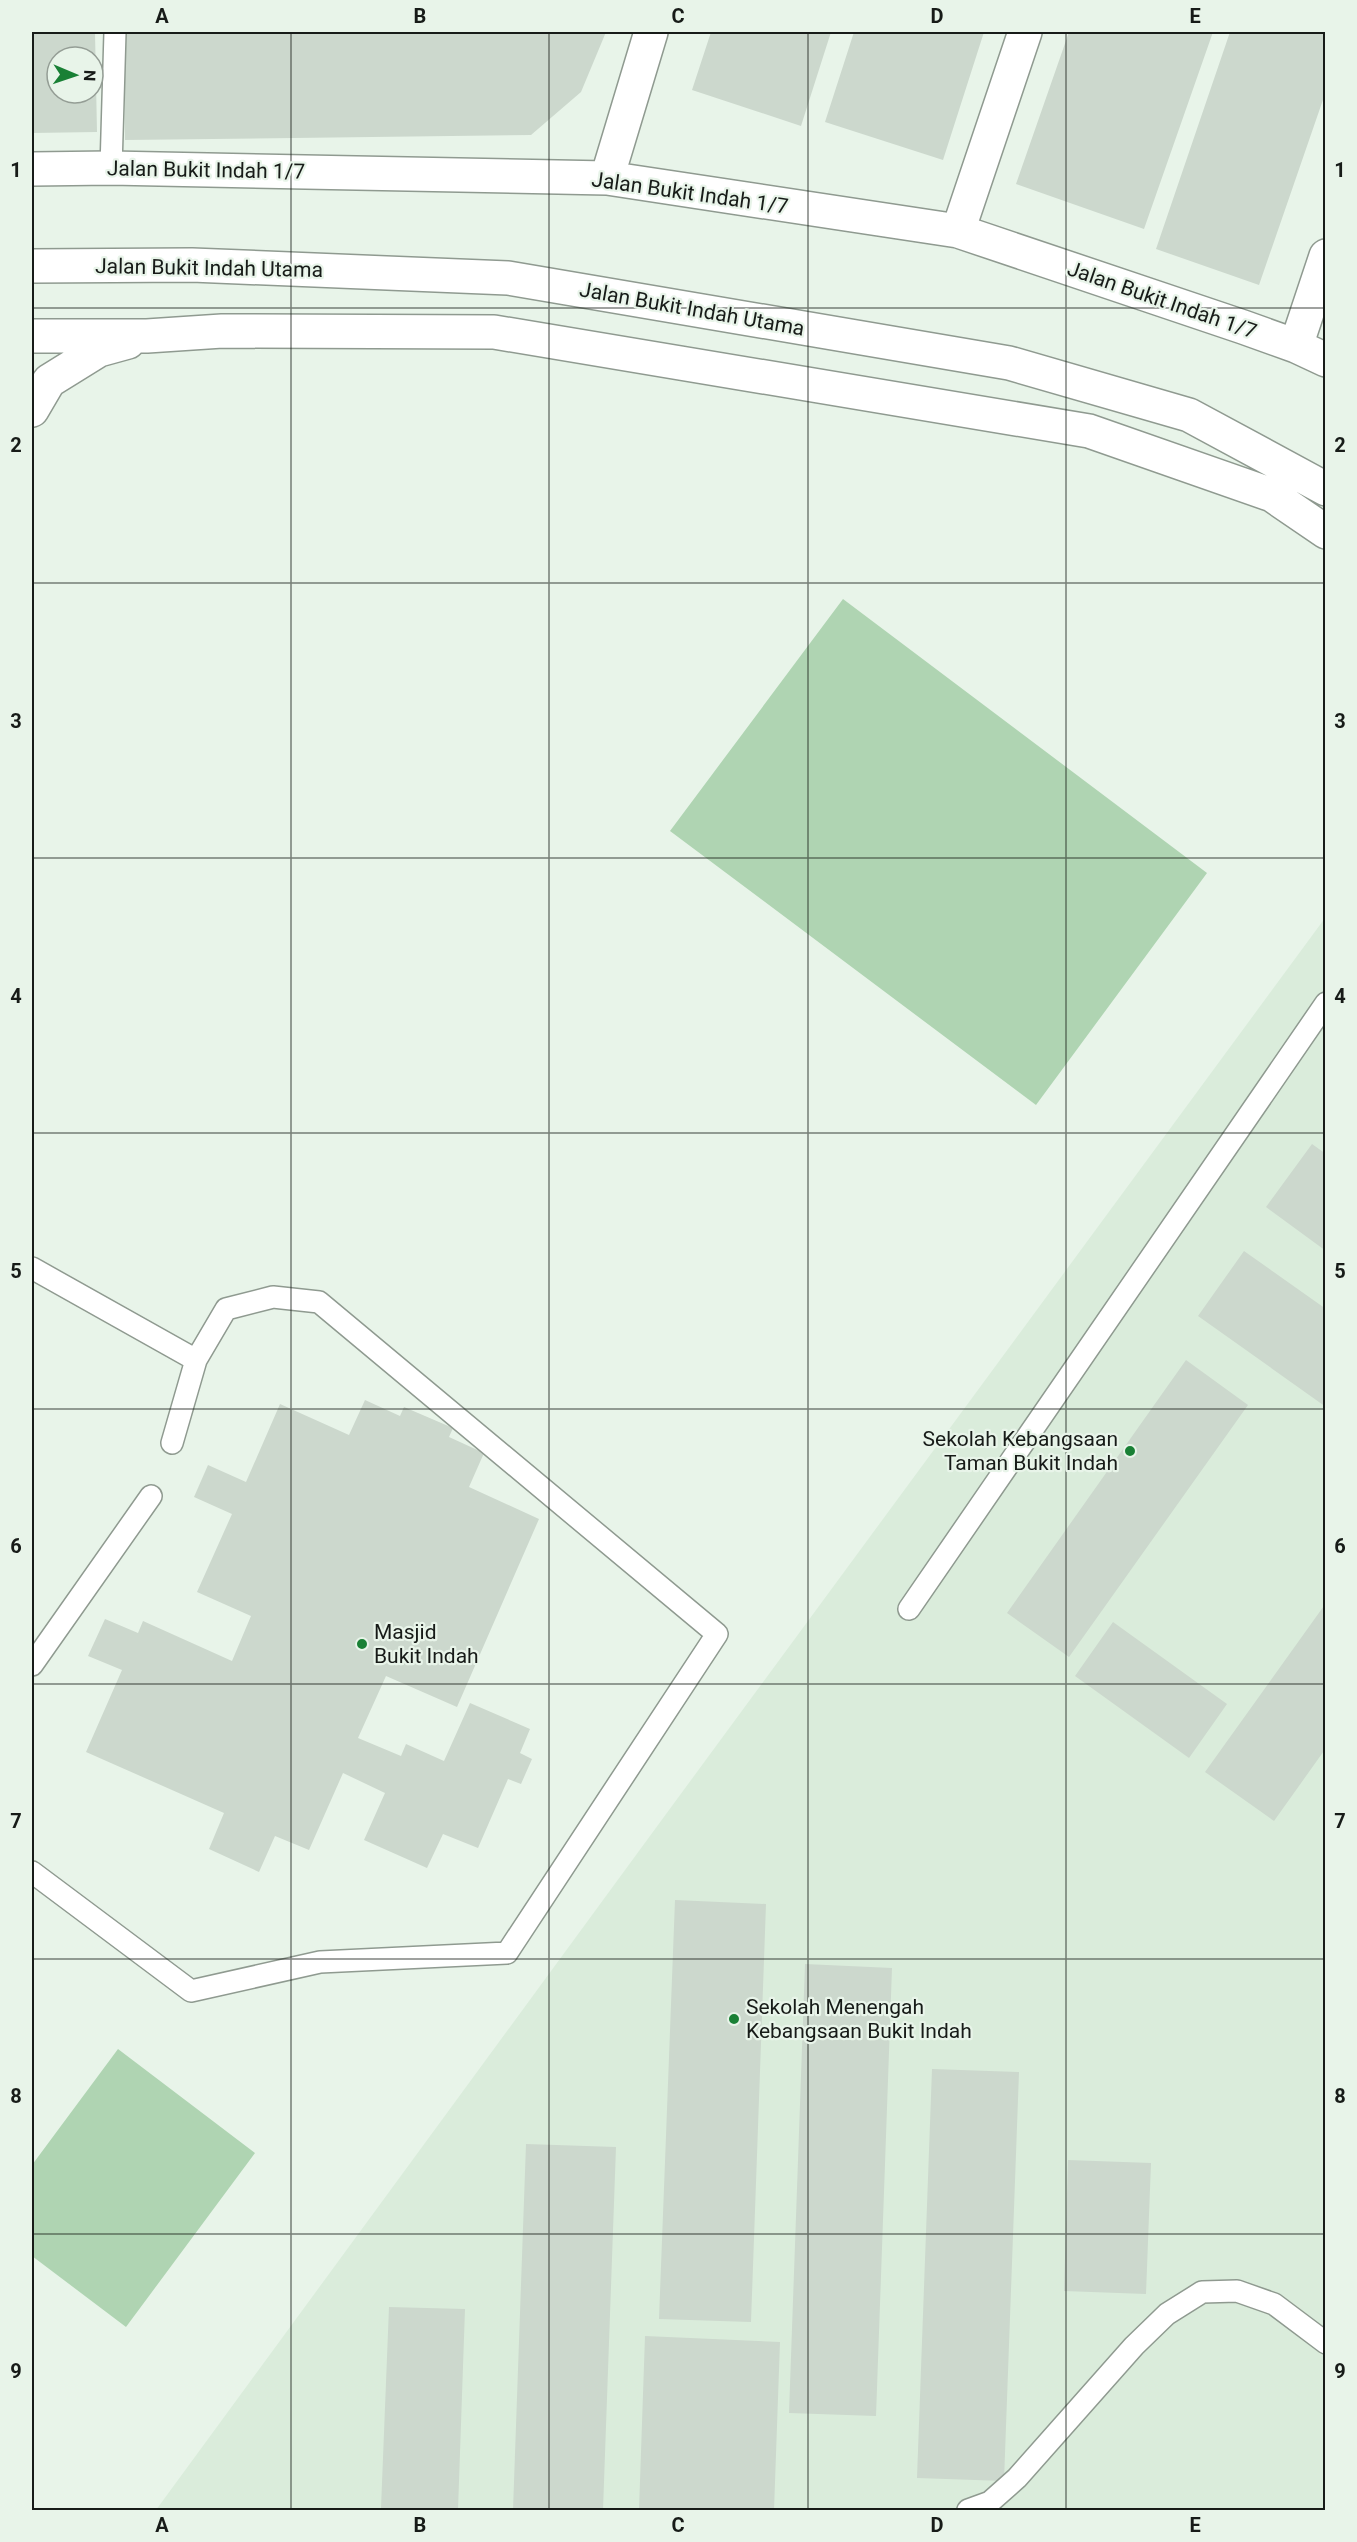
<svg xmlns="http://www.w3.org/2000/svg" width="1357" height="2542" viewBox="0 0 1357 2542" font-family="Roboto,sans-serif">
	<style>
		.built { fill: #daecdb }
		.grass { fill: #afd4b2 }
		.building { fill: #ccd8cd; fill-rule: evenodd }
		.lines { fill: none; stroke-linecap: round; stroke-linejoin: round }
		.service-casing { stroke: #8f9a90; stroke-width: 24 }
		.minor-casing { stroke: #8f9a90; stroke-width: 36 }
		.tertiary-casing { stroke: #8f9a90; stroke-width: 36 }
		.service { stroke: #fff; stroke-width: 21 }
		.minor { stroke: #fff; stroke-width: 33 }
		.tertiary { stroke: #fff; stroke-width: 33 }
		.grid { fill: none; stroke: #171b18; stroke-width: 1.5; stroke-opacity: 0.55 }
		.poi-dot { fill: #198035; stroke: #e8f4e9; stroke-width: 2 }
		.labels { text-anchor: middle; dominant-baseline: central; stroke-width: 4.5; stroke-linejoin: round; paint-order: stroke }
		.street-label { font-size: 21px; fill: #171b18; stroke: #e8f4e9 }
		.poi-label { font-size: 21px; fill: #171b18; stroke: #e8f4e9; text-anchor: start }
		.neatline { fill: none; stroke: #171b18; stroke-width: 2 }
		.grid-label { font-size: 20px; text-anchor: middle; font-weight: bold; fill: #171b18 }
	</style>
	<rect width="100%" height="100%" fill="#e8f4e9"/>
	<path class="built" d="M1325,918V2510H156L669,1810Z"/>
	<path class="grass" d="M843,599L1207,873L1036,1105L670,831Z
		M118,2049L255,2153L126,2327L32,2256V2165Z"/>
	<path class="building" d="M32,32H95L97,132L32,133ZM57,57H93V93H57Z
		M124,32H606L581,92L531,135L125,140Z
		M711,32H831L801,126L692,90Z
		M854,32H984L943,160L825,122Z
		M1069,32H1213L1144,229L1016,184Z
		M1230,32H1326V91L1259,285L1156,249Z
		M1312,1144L1326,1154V1251L1266,1207Z
		M1244,1251L1326,1309V1407L1198,1316Z
		M1186,1360L1248,1405L1069,1657L1007,1613Z
		M365,1400L400,1416L404,1407L453,1428L449,1437L484,1453L469,1487L539,1519L457,1707L386,1676L358,1738L401,1756L406,1744L444,1761L470,1703L530,1729L520,1753L532,1759L521,1784L508,1779L478,1848L443,1834L427,1868L364,1840L385,1793L343,1773L309,1850L275,1836L259,1872L209,1849L224,1813L86,1752L122,1670L88,1656L105,1619L138,1633L143,1621L232,1661L251,1616L197,1592L232,1514L194,1497L208,1465L246,1482L280,1404L349,1435Z
		M1326,1603V1748L1274,1821L1205,1772Z
		M1113,1622L1227,1704L1189,1758L1075,1676Z
		M675,1900L766,1904L751,2322L659,2319Z
		M805,1964L892,1968L876,2416L789,2413Z
		M932,2069L1019,2072L1004,2481L917,2478Z
		M526,2144L616,2147L603,2510H513Z
		M1068,2160L1151,2163L1146,2294L1064,2291Z
		M389,2307L465,2309L458,2510L381,2508Z
		M645,2336L780,2342L774,2510H639Z"/>
	<g class="lines">
		<g class="service-casing">
			<path id="service" d="M111,168L115,32
				M32,1268L196,1360
				M909,1609L1326,1003
				M32,1665L151,1496
				M32,1872L191,1991L320,1962L507,1953L717,1634L319,1302L273,1297L226,1309L196,1360L172,1443
				M968,2510L990,2502L1017,2478L1134,2346L1167,2314L1202,2292L1237,2291L1274,2304L1326,2343"/>
		</g>
		<g class="minor-casing">
			<path id="minor" d="M32,169L111,168L607,178L958,231L1243,327L1296,346L1326,360
				M607,178L651,32
				M958,231L1025,32
				M1296,346L1326,256"/>
		</g>
		<g class="tertiary-casing">
			<path id="tertiary" d="M32,266L192,265L508,278L1009,363L1189,415L1326,489
				M32,336H147L222,331L494,332L1089,431L1272,495L1326,532
				M32,410L49,381L99,350L128,342"/>
		</g>
		<use href="#service" class="service"/>
		<use href="#minor" class="minor"/>
		<use href="#tertiary" class="tertiary"/>
	</g>
	<path class="grid" d="M291,32V2510M549,32V2510M808,32V2510M1066,32V2510M32,308H1326M32,583H1326M32,858H1326M32,1133H1326M32,1409H1326M32,1684H1326M32,1959H1326M32,2234H1326"/>
	<g class="poi-dot">
		<circle cx="1130" cy="1451" r="6"/>
		<circle cx="362" cy="1644" r="6"/>
		<circle cx="734" cy="2019" r="6"/>
	</g>
	<g class="labels">
		<g class="street-label">
			<text transform="translate(206 170) rotate(1)">Jalan Bukit Indah 1/7</text>
			<text transform="translate(690 193) rotate(8)">Jalan Bukit Indah 1/7</text>
			<text transform="translate(209 268) rotate(1)">Jalan Bukit Indah Utama</text>
			<text transform="translate(1162 300) rotate(19)">Jalan Bukit Indah 1/7</text>
			<text transform="translate(692 309) rotate(10)">Jalan Bukit Indah Utama</text>
		</g>
		<g class="poi-label">
			<text x="1118" y="1439" text-anchor="end">Sekolah Kebangsaan<tspan x="1118" dy="24">Taman Bukit Indah</tspan></text>
			<text x="374" y="1632">Masjid<tspan x="374" dy="24">Bukit Indah</tspan></text>
			<text x="746" y="2007">Sekolah Menengah<tspan x="746" dy="24">Kebangsaan Bukit Indah</tspan></text>
		</g>
	</g>
	<rect width="1357" height="2542" fill="none" stroke="#e8f4e9" stroke-width="66"/>
	<g transform="translate(75 75) rotate(92)"><circle r="28" fill="#e8f4e9" stroke="#949d95" stroke-width="1.5"/>
	<path d="M0-4.5L10 22L0 15L-10 22Z" fill="#198035"/>
	<text y="-9" font-size="16" font-weight="bold" text-anchor="middle" fill="#171b18">N</text>
	</g>
	<rect x="33" y="33" width="1291" height="2476" class="neatline"/>
	<g class="grid-label">
		<text x="162" y="23">A</text>
		<text x="420" y="23">B</text>
		<text x="678" y="23">C</text>
		<text x="937" y="23">D</text>
		<text x="1195" y="23">E</text>
		<text x="16" y="177">1</text>
		<text x="1340" y="177">1</text>
		<text x="16" y="452">2</text>
		<text x="1340" y="452">2</text>
		<text x="16" y="728">3</text>
		<text x="1340" y="728">3</text>
		<text x="16" y="1003">4</text>
		<text x="1340" y="1003">4</text>
		<text x="16" y="1278">5</text>
		<text x="1340" y="1278">5</text>
		<text x="16" y="1553">6</text>
		<text x="1340" y="1553">6</text>
		<text x="16" y="1828">7</text>
		<text x="1340" y="1828">7</text>
		<text x="16" y="2103">8</text>
		<text x="1340" y="2103">8</text>
		<text x="16" y="2378">9</text>
		<text x="1340" y="2378">9</text>
		<text x="162" y="2532">A</text>
		<text x="420" y="2532">B</text>
		<text x="678" y="2532">C</text>
		<text x="937" y="2532">D</text>
		<text x="1195" y="2532">E</text>
	</g>
</svg>
